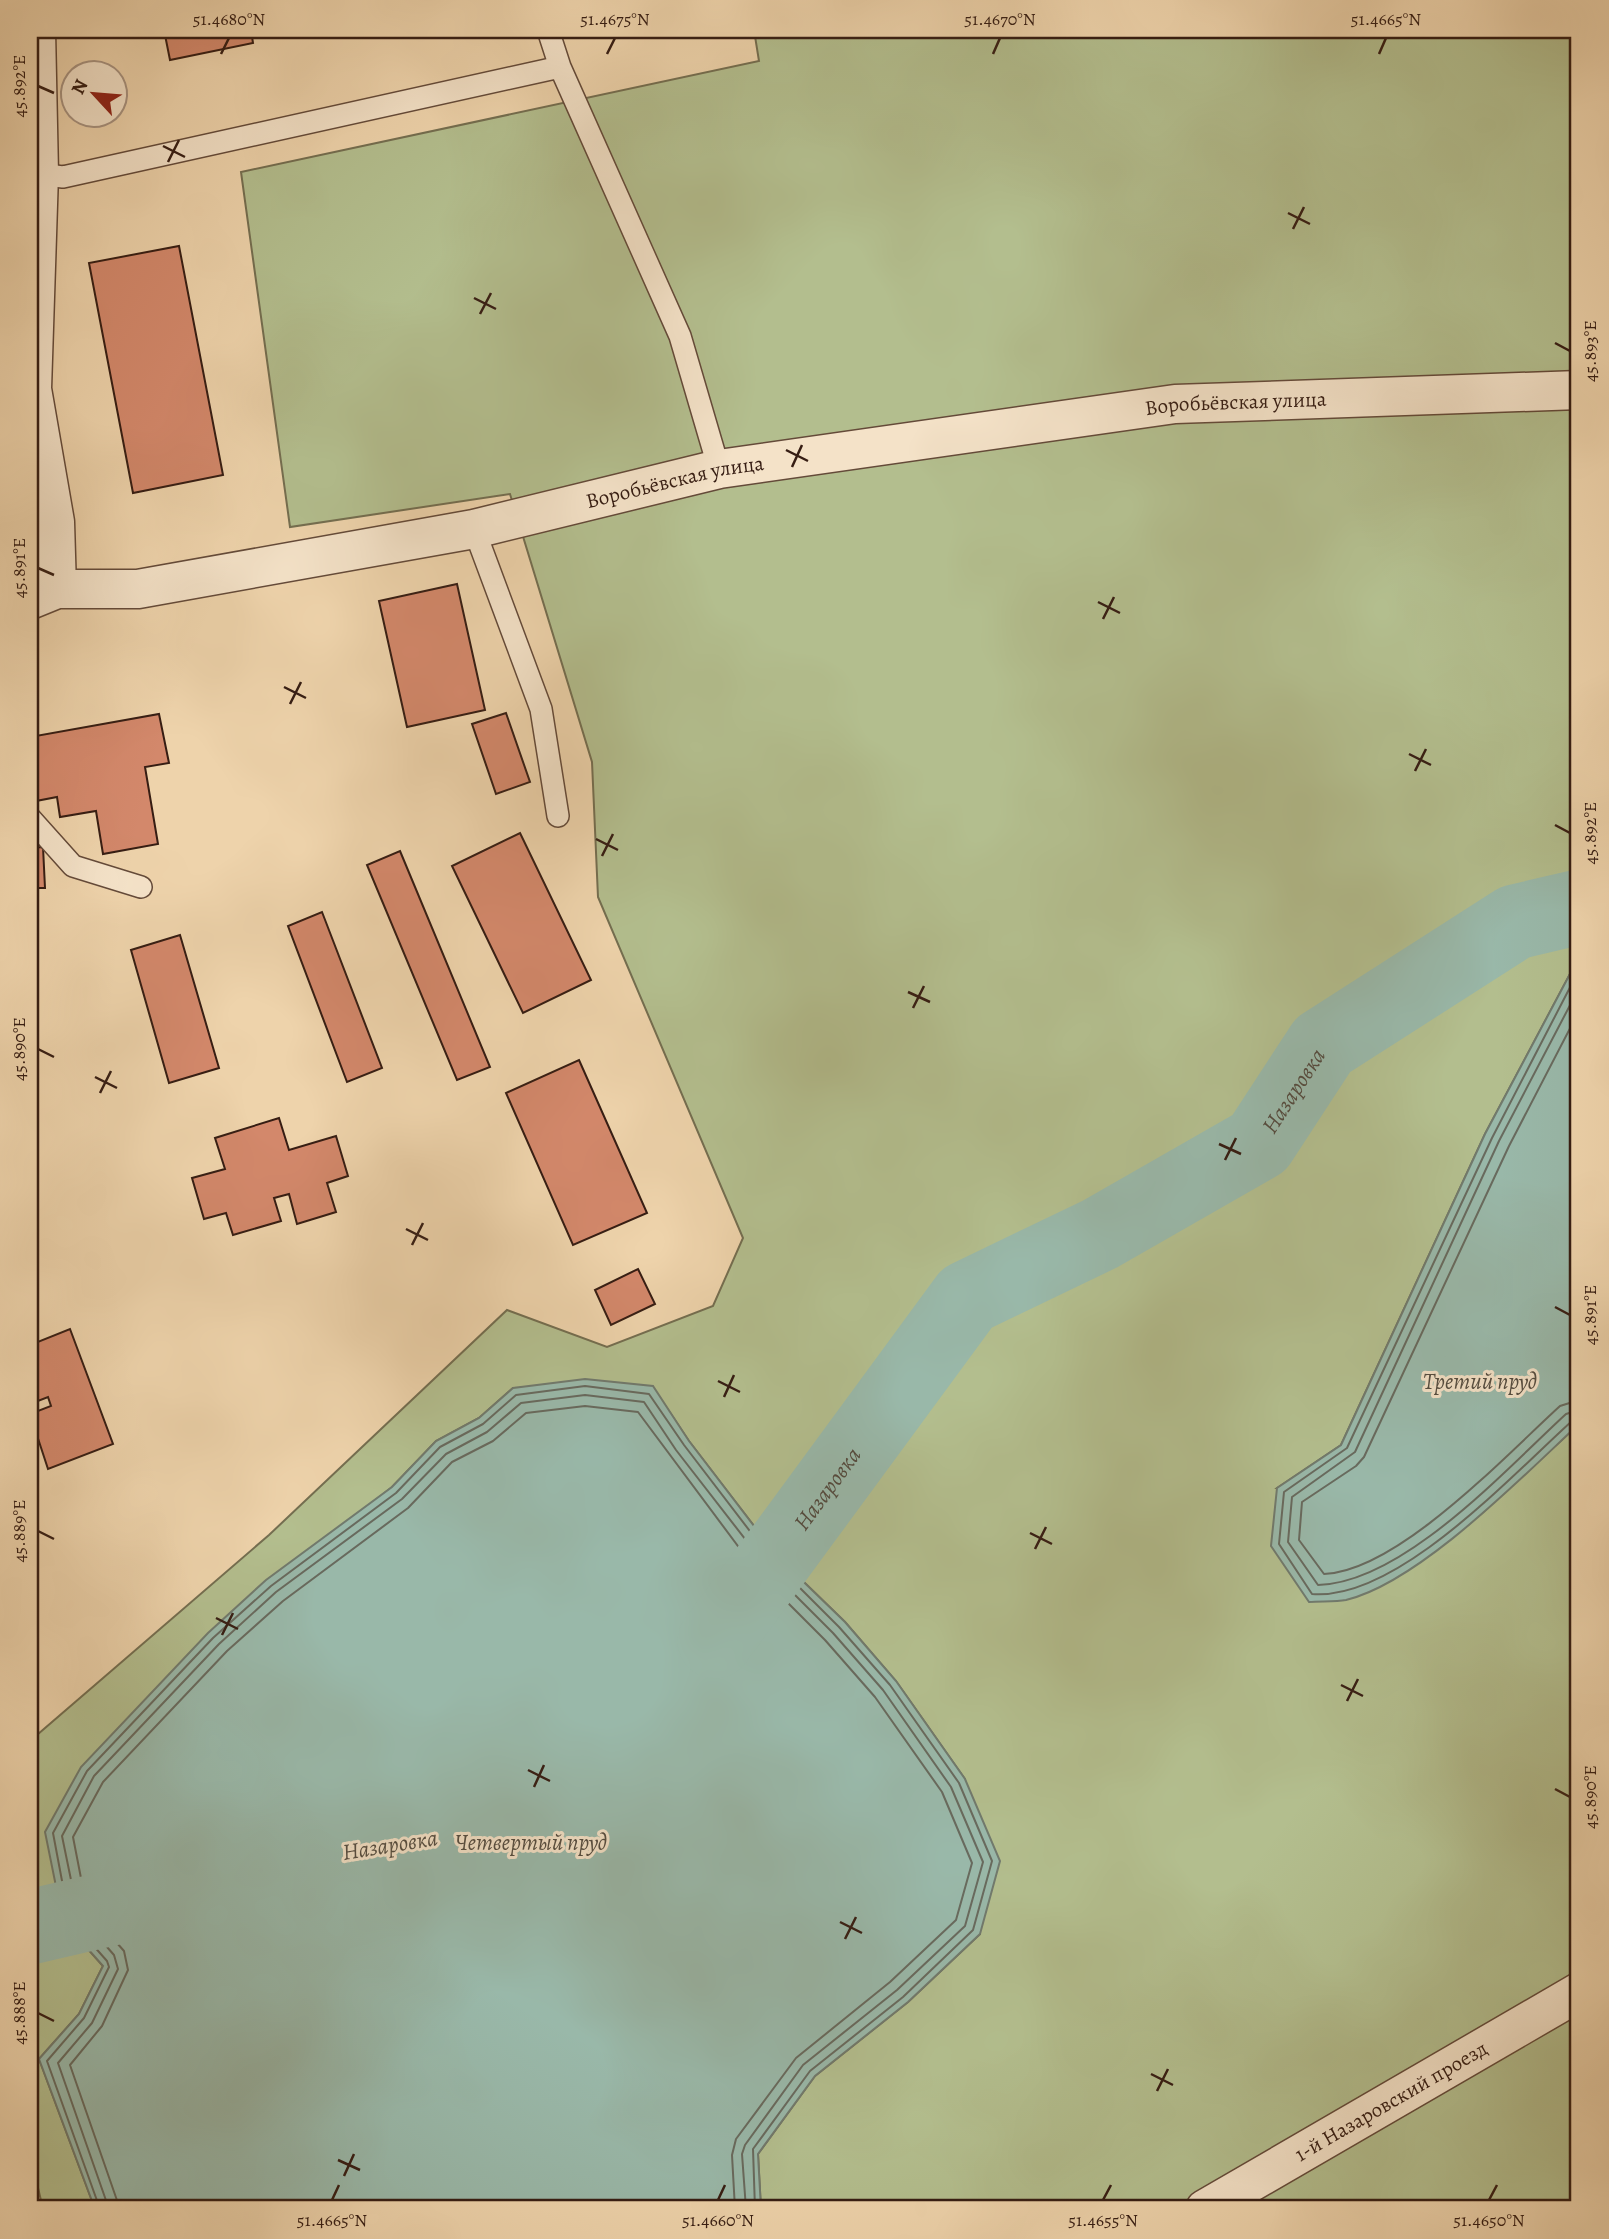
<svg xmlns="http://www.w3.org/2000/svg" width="1609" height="2239" viewBox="0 0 1609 2239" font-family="Alegreya,serif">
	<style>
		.green { fill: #b3be8e; stroke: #746e50; stroke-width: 2 }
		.water { fill: #99b8a9; stroke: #717a6d; stroke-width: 2 }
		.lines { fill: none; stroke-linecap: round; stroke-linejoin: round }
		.shore { stroke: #686a5e; stroke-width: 2 }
		.river { stroke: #99b8a9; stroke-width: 75 }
		.building { fill: #d3886b; stroke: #361d13; stroke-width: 2 }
		.lane-casing { stroke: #644a39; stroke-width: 24 }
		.street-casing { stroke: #644a39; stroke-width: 41 }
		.lane { stroke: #f4e2c8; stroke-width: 21 }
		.street { stroke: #f4e2c8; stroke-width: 38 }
		.ticks { fill: none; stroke: #361d13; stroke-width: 2.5 }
		.labels { text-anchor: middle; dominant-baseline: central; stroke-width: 6; stroke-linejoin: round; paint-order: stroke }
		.street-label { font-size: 21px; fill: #361d13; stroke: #f4e2c8 }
		.water-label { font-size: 23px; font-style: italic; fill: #544c40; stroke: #f4e2c8 }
		.neatline { fill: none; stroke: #361d13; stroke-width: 2.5 }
		.ticks-label { font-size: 18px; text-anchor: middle; fill: #361d13 }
	</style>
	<rect width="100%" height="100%" fill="#eed3ab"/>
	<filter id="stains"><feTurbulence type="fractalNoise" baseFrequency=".00286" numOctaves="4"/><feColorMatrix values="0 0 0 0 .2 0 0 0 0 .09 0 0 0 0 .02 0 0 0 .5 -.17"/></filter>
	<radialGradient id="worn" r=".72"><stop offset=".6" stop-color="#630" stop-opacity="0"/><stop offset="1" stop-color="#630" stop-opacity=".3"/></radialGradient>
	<path class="green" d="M754,30H1579V957L1485,1134L1341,1445L1277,1488L1480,1515L1579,1424V2209H761L758,2154L815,2076L908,2002L980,1934L965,1779L896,1681L845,1622L777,1556L689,1441L652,1386L513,1388L479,1418L436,1441L392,1487L338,1530L63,1921L103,1966L79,2014L39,2059L95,2209H43L30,2154V1741L269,1535L507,1310L607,1347L713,1306L743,1238L598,897L592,762L510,494L290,527L241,172L759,61Z"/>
	<path class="water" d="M1579,957V1424C1523,1476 1420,1582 1346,1600C1335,1602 1321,1601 1309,1602L1271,1546L1277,1488L1341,1445L1485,1134Z
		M585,1379L653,1386L689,1441L777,1556L845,1622L896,1681L965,1779L1000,1861L980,1934L908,2002L815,2076L758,2154L761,2209H95L39,2059L79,2014L103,1966L63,1921L45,1832L81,1767L208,1633L266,1580L392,1487L436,1441L479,1418L513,1388Z"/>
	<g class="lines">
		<path class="shore" d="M1579,970L1492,1138L1347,1448L1284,1492L1279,1544L1312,1594C1397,1601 1512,1475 1572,1421L1579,1419
			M1579,988L1499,1141L1355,1452L1292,1497L1288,1542L1318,1585C1403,1583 1505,1470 1566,1414L1579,1410
			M1579,1011L1509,1146L1364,1457L1356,1466L1302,1502L1299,1540L1324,1574C1398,1571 1505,1456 1560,1406L1579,1400
			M100,2209L47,2061L84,2018L109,1967L107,1961L69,1918L53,1833L87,1771L213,1638L271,1586L396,1493L440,1447L483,1424L516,1395L585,1386L649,1394L684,1445L772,1560L839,1627L890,1685L959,1783L992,1861L973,1930L903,1997L810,2071L753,2149L755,2209
			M109,2209L58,2063L92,2023L118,1969L114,1955L78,1914L62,1836L94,1776L219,1644L276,1592L402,1499L446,1454L487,1432L521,1403L585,1395L644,1402L676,1450L766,1566L833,1633L883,1690L951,1787L983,1862L965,1926L897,1990L803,2065L745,2145L742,2154L746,2209
			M120,2209L70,2065L102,2026L128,1970L124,1951L87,1909L73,1837L103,1782L227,1651L283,1601L408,1508L452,1462L493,1441L526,1413L585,1406L638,1412L758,1573L825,1640L875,1697L942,1792L972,1863L956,1920L890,1982L796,2058L736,2139L732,2155L735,2209"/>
		<g class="river">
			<path id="s1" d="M715,1641L967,1298L1100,1234L1259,1143L1323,1045L1515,922L1579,907"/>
			<path d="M30,1927L163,1896"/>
		</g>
	</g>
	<path class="building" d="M164,30H251L253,43L170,60Z
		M179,246L223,475L133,493L89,263Z
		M457,584L485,710L407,727L379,601Z
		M506,713L530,782L496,794L472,724Z
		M159,714L169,763L145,767L158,844L103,854L96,811L60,817L57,797L36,801L30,767V737Z
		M520,833L591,980L523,1013L452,866Z
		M43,847L45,888H30V848Z
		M400,851L490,1067L457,1080L367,865Z
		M322,912L382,1068L347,1082L288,926Z
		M180,935L219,1068L169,1083L131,950Z
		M579,1060L647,1213L573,1245L506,1093Z
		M279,1118L289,1150L336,1136L348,1176L327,1183L336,1212L297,1224L289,1194L274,1198L281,1221L233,1235L226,1213L204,1219L192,1178L225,1169L215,1138Z
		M638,1269L655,1304L611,1325L595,1290Z
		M70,1329L113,1444L48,1469L30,1414L51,1406L48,1397L30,1404V1360L33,1358L30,1345Z"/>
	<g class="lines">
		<g class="lane-casing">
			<path id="lane" d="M548,30L560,67L680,336L719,469
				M39,174L63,177L560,67
				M474,529L541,709L558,816
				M30,818L73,866L141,887"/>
		</g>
		<g class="street-casing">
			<g id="street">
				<path d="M36,30L39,174L32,389L55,522L57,589"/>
				<path id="s2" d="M30,600L57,589H138L474,529L719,469L1175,404L1579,390"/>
				<path id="s3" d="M1205,2209L1579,1992"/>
			</g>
		</g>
		<use href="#lane" class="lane"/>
		<use href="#street" class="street"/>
	</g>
	<path class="ticks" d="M221,54L229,38M607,54L615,38M993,54L1000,38M1379,54L1386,38M38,86L54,93M163,146L185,157M168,162L179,140M1288,213L1310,224M1293,229L1304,207M474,298L496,309M480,314L491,293M1555,343L1570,351M786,450L808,461M792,467L802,445M38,568L54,575M1098,602L1120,613M1103,619L1114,597M284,687L306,698M290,704L301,682M1409,754L1431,765M1415,771L1426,749M1555,825L1570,833M596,839L618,850M602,856L613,834M908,992L930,1002M913,1008L924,986M38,1049L54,1057M95,1077L117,1088M100,1093L111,1071M1219,1144L1241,1154M1225,1160L1236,1138M406,1229L428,1240M412,1245L423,1223M1555,1307L1570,1315M718,1381L740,1392M724,1397L734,1375M38,1531L54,1539M1030,1533L1052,1544M1035,1549L1046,1527M216,1618L238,1629M222,1635L233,1613M1341,1685L1363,1696M1347,1701L1358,1679M528,1770L550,1781M534,1787L544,1765M1555,1789L1570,1797M840,1922L862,1933M845,1939L856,1917M38,2013L54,2021M1151,2074L1173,2085M1157,2091L1168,2069M338,2160L360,2170M344,2176L354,2154M332,2200L339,2185M718,2200L725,2185M1103,2200L1111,2185M1489,2200L1497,2185"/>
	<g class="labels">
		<g class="street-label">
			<text stroke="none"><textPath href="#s2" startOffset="1225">Воробьёвская улица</textPath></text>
			<text stroke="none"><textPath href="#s2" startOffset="658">Воробьёвская улица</textPath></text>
			<text stroke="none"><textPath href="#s3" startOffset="215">1-й Назаровский проезд</textPath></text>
		</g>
		<g class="water-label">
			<text stroke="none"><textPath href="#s1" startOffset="819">Назаровка</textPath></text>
			<text x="1480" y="1381">Третий пруд</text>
			<text stroke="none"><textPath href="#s1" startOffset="189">Назаровка</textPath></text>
			<text x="531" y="1842">Четвертый пруд</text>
			<text transform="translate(390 1845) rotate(-9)">Назаровка</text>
		</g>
	</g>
	<rect width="1609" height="2239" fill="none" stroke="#eed3ab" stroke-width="77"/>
	<g transform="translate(94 94) rotate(296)"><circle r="33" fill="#f4e2c8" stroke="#a89380" stroke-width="2"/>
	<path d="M0-5L12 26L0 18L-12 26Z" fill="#8f2418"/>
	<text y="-10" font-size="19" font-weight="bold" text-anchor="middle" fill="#361d13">N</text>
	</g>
	<rect x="38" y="38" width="1532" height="2162" class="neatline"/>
	<g class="ticks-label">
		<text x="229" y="25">51.4680°N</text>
		<text x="615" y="25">51.4675°N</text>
		<text x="1000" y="25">51.4670°N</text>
		<text x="1386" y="25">51.4665°N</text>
		<text transform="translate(19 86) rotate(-90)" y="6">45.892°E</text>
		<text transform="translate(1590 351) rotate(-90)" y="6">45.893°E</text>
		<text transform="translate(19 568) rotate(-90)" y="6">45.891°E</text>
		<text transform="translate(1590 833) rotate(-90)" y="6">45.892°E</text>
		<text transform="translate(19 1049) rotate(-90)" y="6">45.890°E</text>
		<text transform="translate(1590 1315) rotate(-90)" y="6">45.891°E</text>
		<text transform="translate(19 1531) rotate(-90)" y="6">45.889°E</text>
		<text transform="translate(1590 1797) rotate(-90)" y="6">45.890°E</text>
		<text transform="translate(19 2013) rotate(-90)" y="6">45.888°E</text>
		<text x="332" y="2226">51.4665°N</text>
		<text x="718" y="2226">51.4660°N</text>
		<text x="1103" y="2226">51.4655°N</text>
		<text x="1489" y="2226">51.4650°N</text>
	</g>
	<rect width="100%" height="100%" filter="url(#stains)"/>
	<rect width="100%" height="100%" fill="url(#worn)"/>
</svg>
